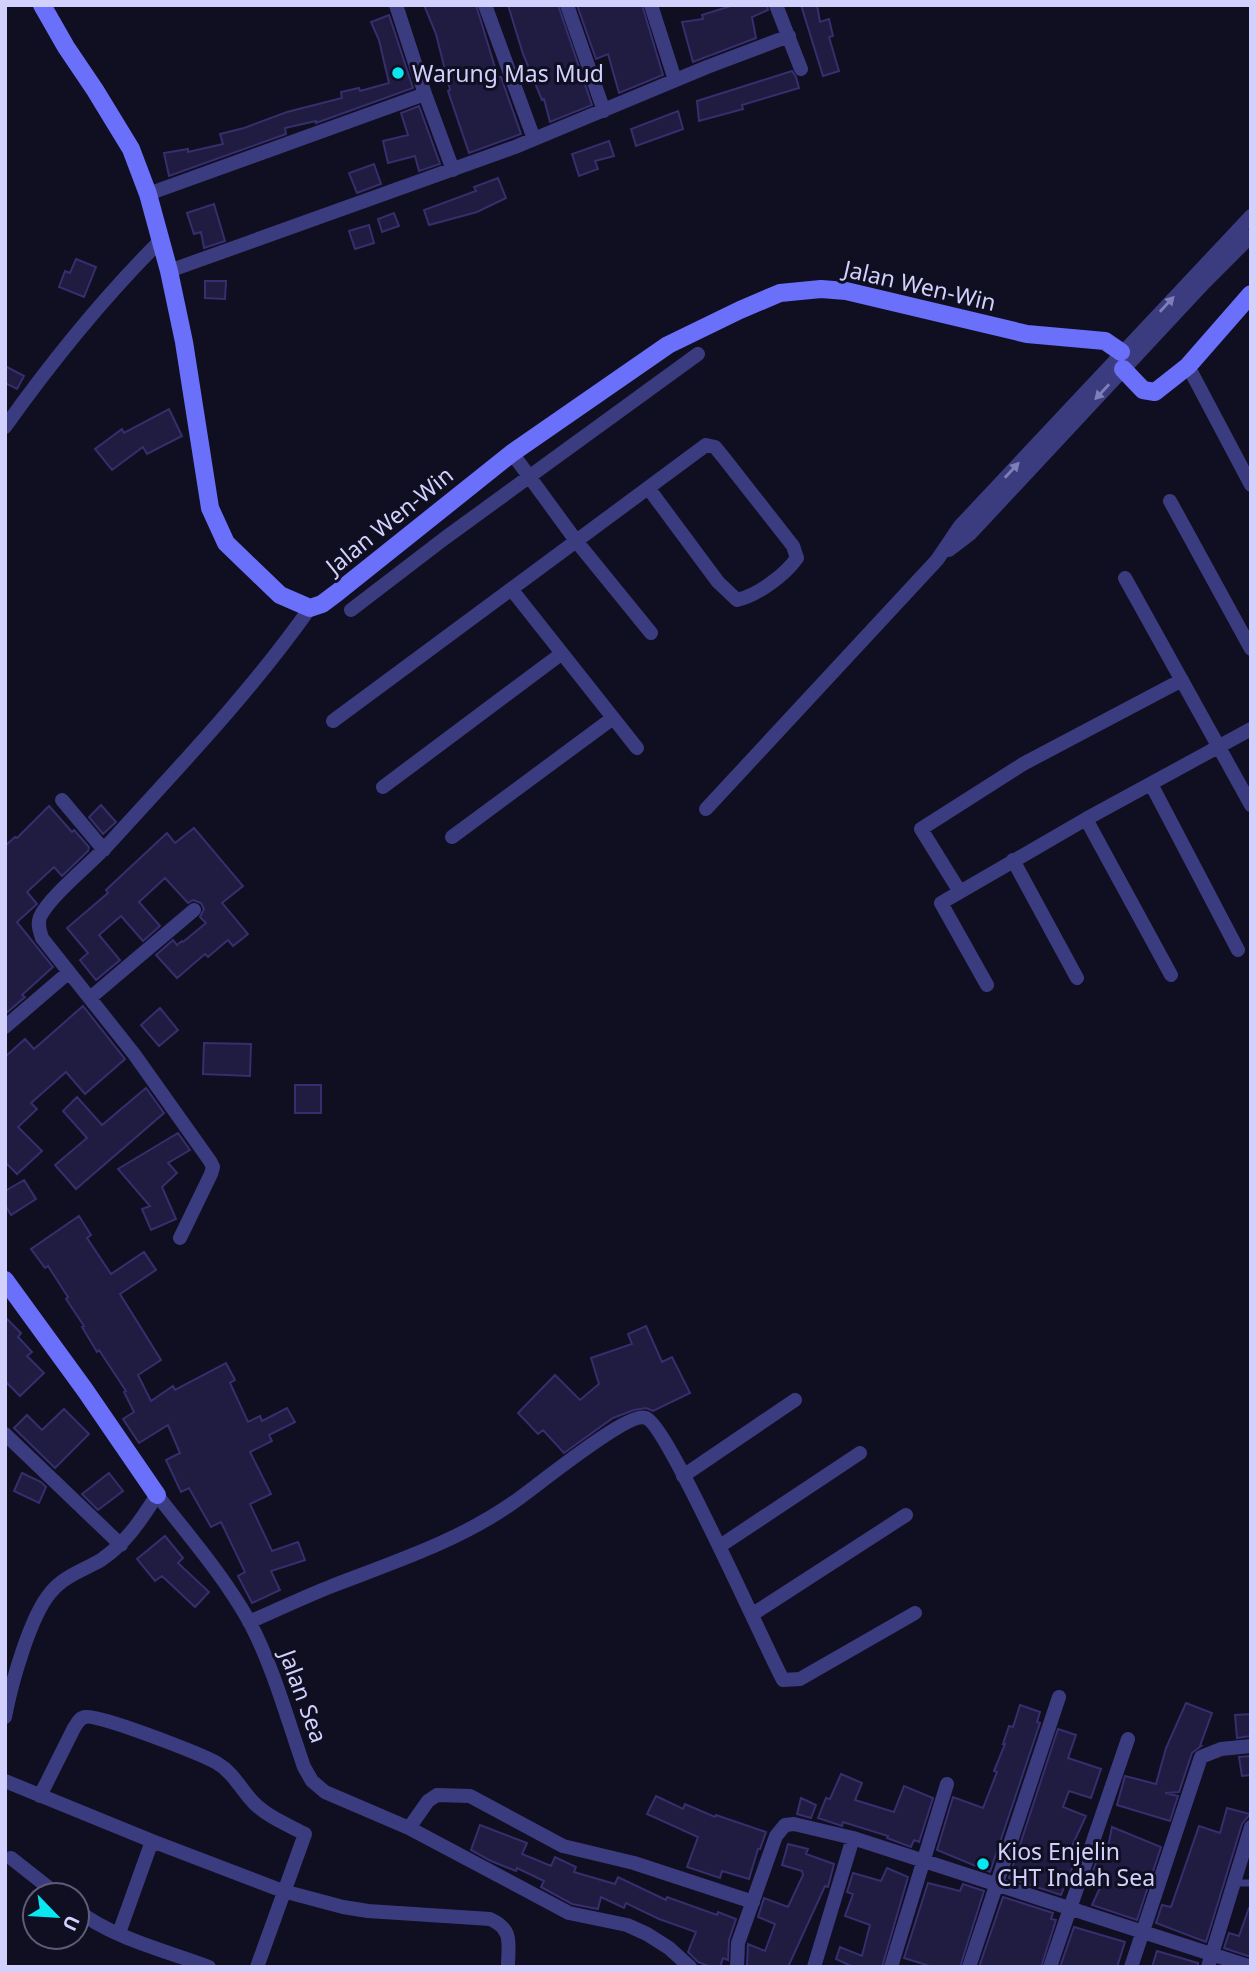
<svg xmlns="http://www.w3.org/2000/svg" width="1256" height="1972" viewBox="0 0 1256 1972" font-family="'Noto Sans',sans-serif">
	<style>
		.building { fill: #201b41; stroke: #362e6d; stroke-width: 2 }
		.lines { fill: none; stroke-linecap: round; stroke-linejoin: round }
		.lane { stroke: #3b3c7f; stroke-width: 7 }
		.street { stroke: #3b3c7f; stroke-width: 14 }
		.secondary { stroke: #6b70fa; stroke-width: 18 }
		.oneway { fill: #7f7fb8 }
		.poi-dot { fill: #09e8f1; stroke: #100e21; stroke-width: 2.5 }
		.labels { text-anchor: middle; dominant-baseline: central; stroke-width: 6; stroke-linejoin: round; paint-order: stroke }
		.poi-label { font-size: 23px; fill: #d2d0fd; stroke: #100e21; text-anchor: start }
		.street-label { font-size: 23px; fill: #d2d0fd; stroke: #100e21 }
	</style>
	<rect width="100%" height="100%" fill="#100e21"/>
	<path class="building" d="M424,5H476L498,77H501L521,134L469,153L448,91L450,90L436,34Z
		M508,5H558L592,105L550,122L544,99L542,100L523,54Z
		M577,5H642L663,75L619,93L608,54L596,59Z
		M734,5H767L768,10L752,17L756,38L693,62L682,22L703,19L702,15Z
		M801,5H817L820,22L829,19L833,36L829,37L839,71L823,76Z
		M389,15L413,88L316,123V121L285,128L286,134L169,176L164,153L188,149V152L223,144L220,134L244,128L287,112L342,98L341,92L359,88L360,91L389,83L379,40L371,22Z
		M792,71L796,77L799,88L742,105L743,109L699,121L697,101Z
		M419,106L440,164L419,171L415,156L388,163L383,141L408,135L401,113Z
		M678,111L683,129L636,146L631,129Z
		M609,141L614,156L595,161L598,169L579,176L572,154Z
		M374,164L381,184L357,193L349,173Z
		M498,178L506,198L477,212L429,225L424,210L476,191L474,187Z
		M214,204L225,241L204,248L201,232L194,234L187,213Z
		M394,213L399,226L382,232L378,219Z
		M369,225L374,243L355,249L349,231Z
		M76,259L96,267L84,297L59,287L65,271L70,273Z
		M205,281H226L225,299L205,298Z
		M5,366L24,376L17,389L5,383Z
		M169,409L182,436L147,454L143,447L112,470L95,449L122,429L124,433Z
		M101,805L116,822L103,834L89,817Z
		M49,806L72,832L74,830L89,847L88,851L62,876L54,867L27,892L37,904L17,922L53,967L22,995L25,997L5,1014V846L15,837L17,838Z
		M194,828L243,886L222,903L248,934L233,946L228,940L208,957L205,954L177,978L156,955L173,940L177,945L182,941L183,942L206,923L200,917L204,909L201,903L193,900L188,903L165,878L139,902L160,926L143,941L121,916L99,935L120,960L96,980L80,960L88,953L67,928L108,893L106,890L167,833L175,843Z
		M83,1006L125,1059L85,1094L66,1072L31,1103L37,1109L18,1127L42,1151L17,1174L5,1162V1057L25,1039L34,1049Z
		M160,1008L178,1030L159,1046L141,1025Z
		M204,1043L251,1044L250,1076L203,1074Z
		M295,1085H321V1113H295Z
		M146,1088L164,1113L76,1189L55,1165L87,1138L63,1111L77,1097L102,1125Z
		M178,1133L190,1150L168,1163L177,1173L162,1187L176,1219L151,1230L142,1209L150,1206L118,1169Z
		M24,1180L36,1199L11,1215L5,1205V1191Z
		M79,1216L91,1235L87,1238L111,1274L144,1252L156,1270L120,1294L161,1360L138,1375L151,1401L173,1386L175,1390L226,1363L235,1380L230,1383L248,1422L260,1416L262,1421L287,1408L295,1422L269,1435L272,1441L250,1452L271,1494L250,1504L272,1551L298,1542L305,1560L271,1571L280,1590L252,1603L238,1576L245,1572L221,1522L211,1527L189,1488L181,1492L166,1460L180,1453L168,1425L139,1443L123,1419L134,1412L124,1392L126,1391L99,1350L97,1352L82,1327L84,1326L66,1299L68,1297L48,1266L45,1268L31,1249Z
		M5,1317L21,1333L18,1337L32,1352L27,1356L44,1373L20,1396L5,1381Z
		M646,1326L662,1362L672,1357L690,1393L653,1411L646,1408L634,1410L613,1418L564,1453L543,1430L538,1434L518,1413L555,1375L580,1400L599,1384L591,1358L632,1344L628,1334Z
		M64,1409L89,1434L55,1468L14,1428L27,1415L42,1430Z
		M22,1473L41,1482L46,1487L39,1503L14,1491Z
		M109,1473L123,1491L98,1510L82,1494Z
		M165,1536L183,1558L178,1563L209,1592L195,1607L162,1576L155,1581L137,1559Z
		M1186,1703L1212,1713L1200,1746H1201L1192,1753L1179,1792L1165,1793L1178,1796L1170,1821L1117,1805L1125,1776L1156,1784L1166,1748Z
		M1020,1705L1040,1712L1037,1722L1040,1723L990,1872L937,1850L953,1797L983,1808L997,1772L994,1771L1005,1744H1003L1009,1726L1013,1727Z
		M1251,1714V1736L1237,1738L1235,1715Z
		M1058,1729L1076,1735L1068,1758L1101,1769L1091,1798L1069,1791L1063,1807L1086,1816L1072,1846L1080,1849L1061,1895L1009,1878Z
		M1251,1756V1775L1242,1776L1239,1757Z
		M841,1774L862,1783L855,1800L894,1812L904,1786L933,1798L919,1842L914,1840L911,1847L887,1838L888,1836L843,1822L842,1826L818,1818L826,1798L830,1799Z
		M656,1796L683,1809L685,1804L715,1817L716,1815L766,1832L760,1849H758L749,1879L722,1871L720,1878L687,1867L698,1837L647,1814Z
		M801,1798L816,1805L811,1818L797,1814Z
		M1227,1808L1250,1814L1242,1824L1206,1942L1156,1923L1162,1905L1171,1907L1199,1826L1220,1833Z
		M480,1825L527,1843L522,1854L551,1866L555,1857L576,1867L574,1872L615,1884L618,1877L666,1900L667,1897L717,1915L718,1912L736,1919L729,1940L728,1960L723,1958L720,1967H711L698,1962L688,1952L696,1932L659,1919L626,1903L624,1908L601,1897L598,1909L572,1904L541,1887L544,1881L517,1868L516,1871L491,1861L471,1850Z
		M1112,1827L1161,1847L1137,1920L1092,1905L1105,1877L1092,1873L1099,1855L1106,1857Z
		M788,1844L808,1849L806,1854L834,1864L828,1887L825,1886L788,1967H747L748,1944L765,1951L775,1924L758,1917L764,1898L788,1907L803,1875L802,1871L782,1865Z
		M887,1868L908,1877L882,1967H853L836,1959L840,1947L862,1956L870,1925L845,1916L853,1894L847,1892L853,1873L881,1881Z
		M928,1883L960,1891L963,1884L984,1891L960,1967H933L904,1958Z
		M1003,1897L1053,1913L1051,1919L1056,1920L1041,1967H979Z
		M1249,1908H1251V1957L1224,1948L1229,1933L1239,1936Z
		M1074,1927L1125,1942L1117,1967H1060Z
		M1157,1951L1198,1963V1967H1152Z"/>
	<g class="lines">
		<path class="lane" d="M1234,1883H1251"/>
		<path class="street" d="M396,5L425,94L453,170
			M485,5L534,139
			M567,5L604,111
			M651,5L675,80
			M776,5L801,69
			M148,194L425,94
			M169,271L515,147L707,67L789,36
			M1188,366L1251,485
			M5,427C52,361 103,298 160,241
			M512,453L577,542L651,633
			M1170,501L1251,649
			M949,550L970,534L1204,283L1251,236
			M1125,578L1251,805
			M512,590L637,748
			M351,610L445,538L698,354
			M333,721L706,445L715,447L724,458L793,546L797,558C785,575 758,595 737,600L718,582L649,489
			M1151,784L1238,950
			M383,787L561,654
			M62,800L104,850
			M706,809L937,560L960,526L1251,216
			M1086,819L1171,975
			M452,837L613,718
			M1013,860L1077,978
			M960,892L921,829L1023,764L1182,680
			M987,985L941,903L1086,819L1251,729
			M90,998L194,910
			M5,1027L69,972
			M180,1238L211,1174L213,1167L210,1161L134,1054L42,938C40,931 37,925 40,917C49,897 89,865 106,847C176,770 250,693 310,608
			M5,1434L121,1545
			M683,1476L795,1400
			M720,1546L860,1453
			M753,1614L906,1515
			M249,1622C277,1610 304,1597 332,1586C394,1562 459,1541 514,1502C535,1488 627,1411 646,1418C668,1426 764,1645 783,1680L800,1679L915,1613
			M5,1717C11,1685 30,1616 51,1592C64,1576 84,1570 101,1560C126,1543 141,1520 157,1495C189,1536 223,1575 249,1621C273,1666 287,1718 304,1767L312,1781L325,1792L409,1828L569,1913L627,1925L647,1934L669,1948L690,1967
			M5,1781L152,1841L283,1891L343,1907L368,1911L490,1919C514,1930 508,1943 508,1967
			M40,1796L74,1728C77,1724 79,1718 85,1717C97,1713 203,1755 217,1763C234,1773 241,1790 254,1803C268,1817 288,1825 305,1834L257,1967
			M409,1828L428,1801L437,1795L470,1796L563,1846L634,1863L753,1902
			M11,1858L58,1895
			M77,1910C112,1938 167,1951 209,1967
			M119,1933L152,1841
			M737,1967L738,1943L776,1836L785,1825L794,1824L853,1838L1251,1967
			M814,1967L853,1838
			M891,1967L947,1784
			M969,1967L1059,1697
			M1050,1967L1128,1739
			M1131,1967L1201,1757L1221,1749L1251,1746
			M1208,1967L1251,1827"/>
		<path class="secondary" d="M42,5L66,47L95,90L131,149L148,194L169,271L184,342L210,508L226,543L280,595L310,608L322,604L338,592L512,453L668,345L740,310L780,293L821,289L846,291L1027,334L1105,341L1121,352
			M1123,369L1143,390L1155,392L1188,366L1251,294
			M5,1280L85,1390L157,1495"/>
	</g>
	<defs><path id="oneway-solid" d="M-6-.8H1V-3.2L6.5 0L1 3.2V.8H-6Z" transform="scale(1.75)"/></defs>
	<g class="oneway">
		<use href="#oneway-solid" transform="translate(1167 304) rotate(-47)"/>
		<use href="#oneway-solid" transform="translate(1102 392) rotate(133)"/>
		<use href="#oneway-solid" transform="translate(1012 470) rotate(-47)"/>
	</g>
	<g class="poi-dot">
		<circle cx="398" cy="73" r="7"/>
		<circle cx="983" cy="1864" r="7"/>
	</g>
	<g class="labels">
		<g class="poi-label">
			<text x="412" y="73">Warung Mas Mud</text>
			<text x="997" y="1851">Kios Enjelin<tspan x="997" dy="26">CHT Indah Sea</tspan></text>
		</g>
		<g class="street-label">
			<text transform="translate(920 285) rotate(13)">Jalan Wen-Win</text>
			<text transform="translate(389 520) rotate(-39)">Jalan Wen-Win</text>
			<text transform="translate(304 1696) rotate(70)">Jalan Sea</text>
		</g>
	</g>
	<rect width="1256" height="1972" fill="none" stroke="#d2d0fd" stroke-width="14"/>
	<g transform="translate(56 1916) rotate(115)"><circle r="33" fill="#100e21" stroke="#5e5c79" stroke-width="2"/>
	<path d="M0-5L12 26L0 18L-12 26Z" fill="#09e8f1"/>
	<text y="-10" font-size="19" font-weight="bold" text-anchor="middle" fill="#d2d0fd">U</text>
	</g>
</svg>
